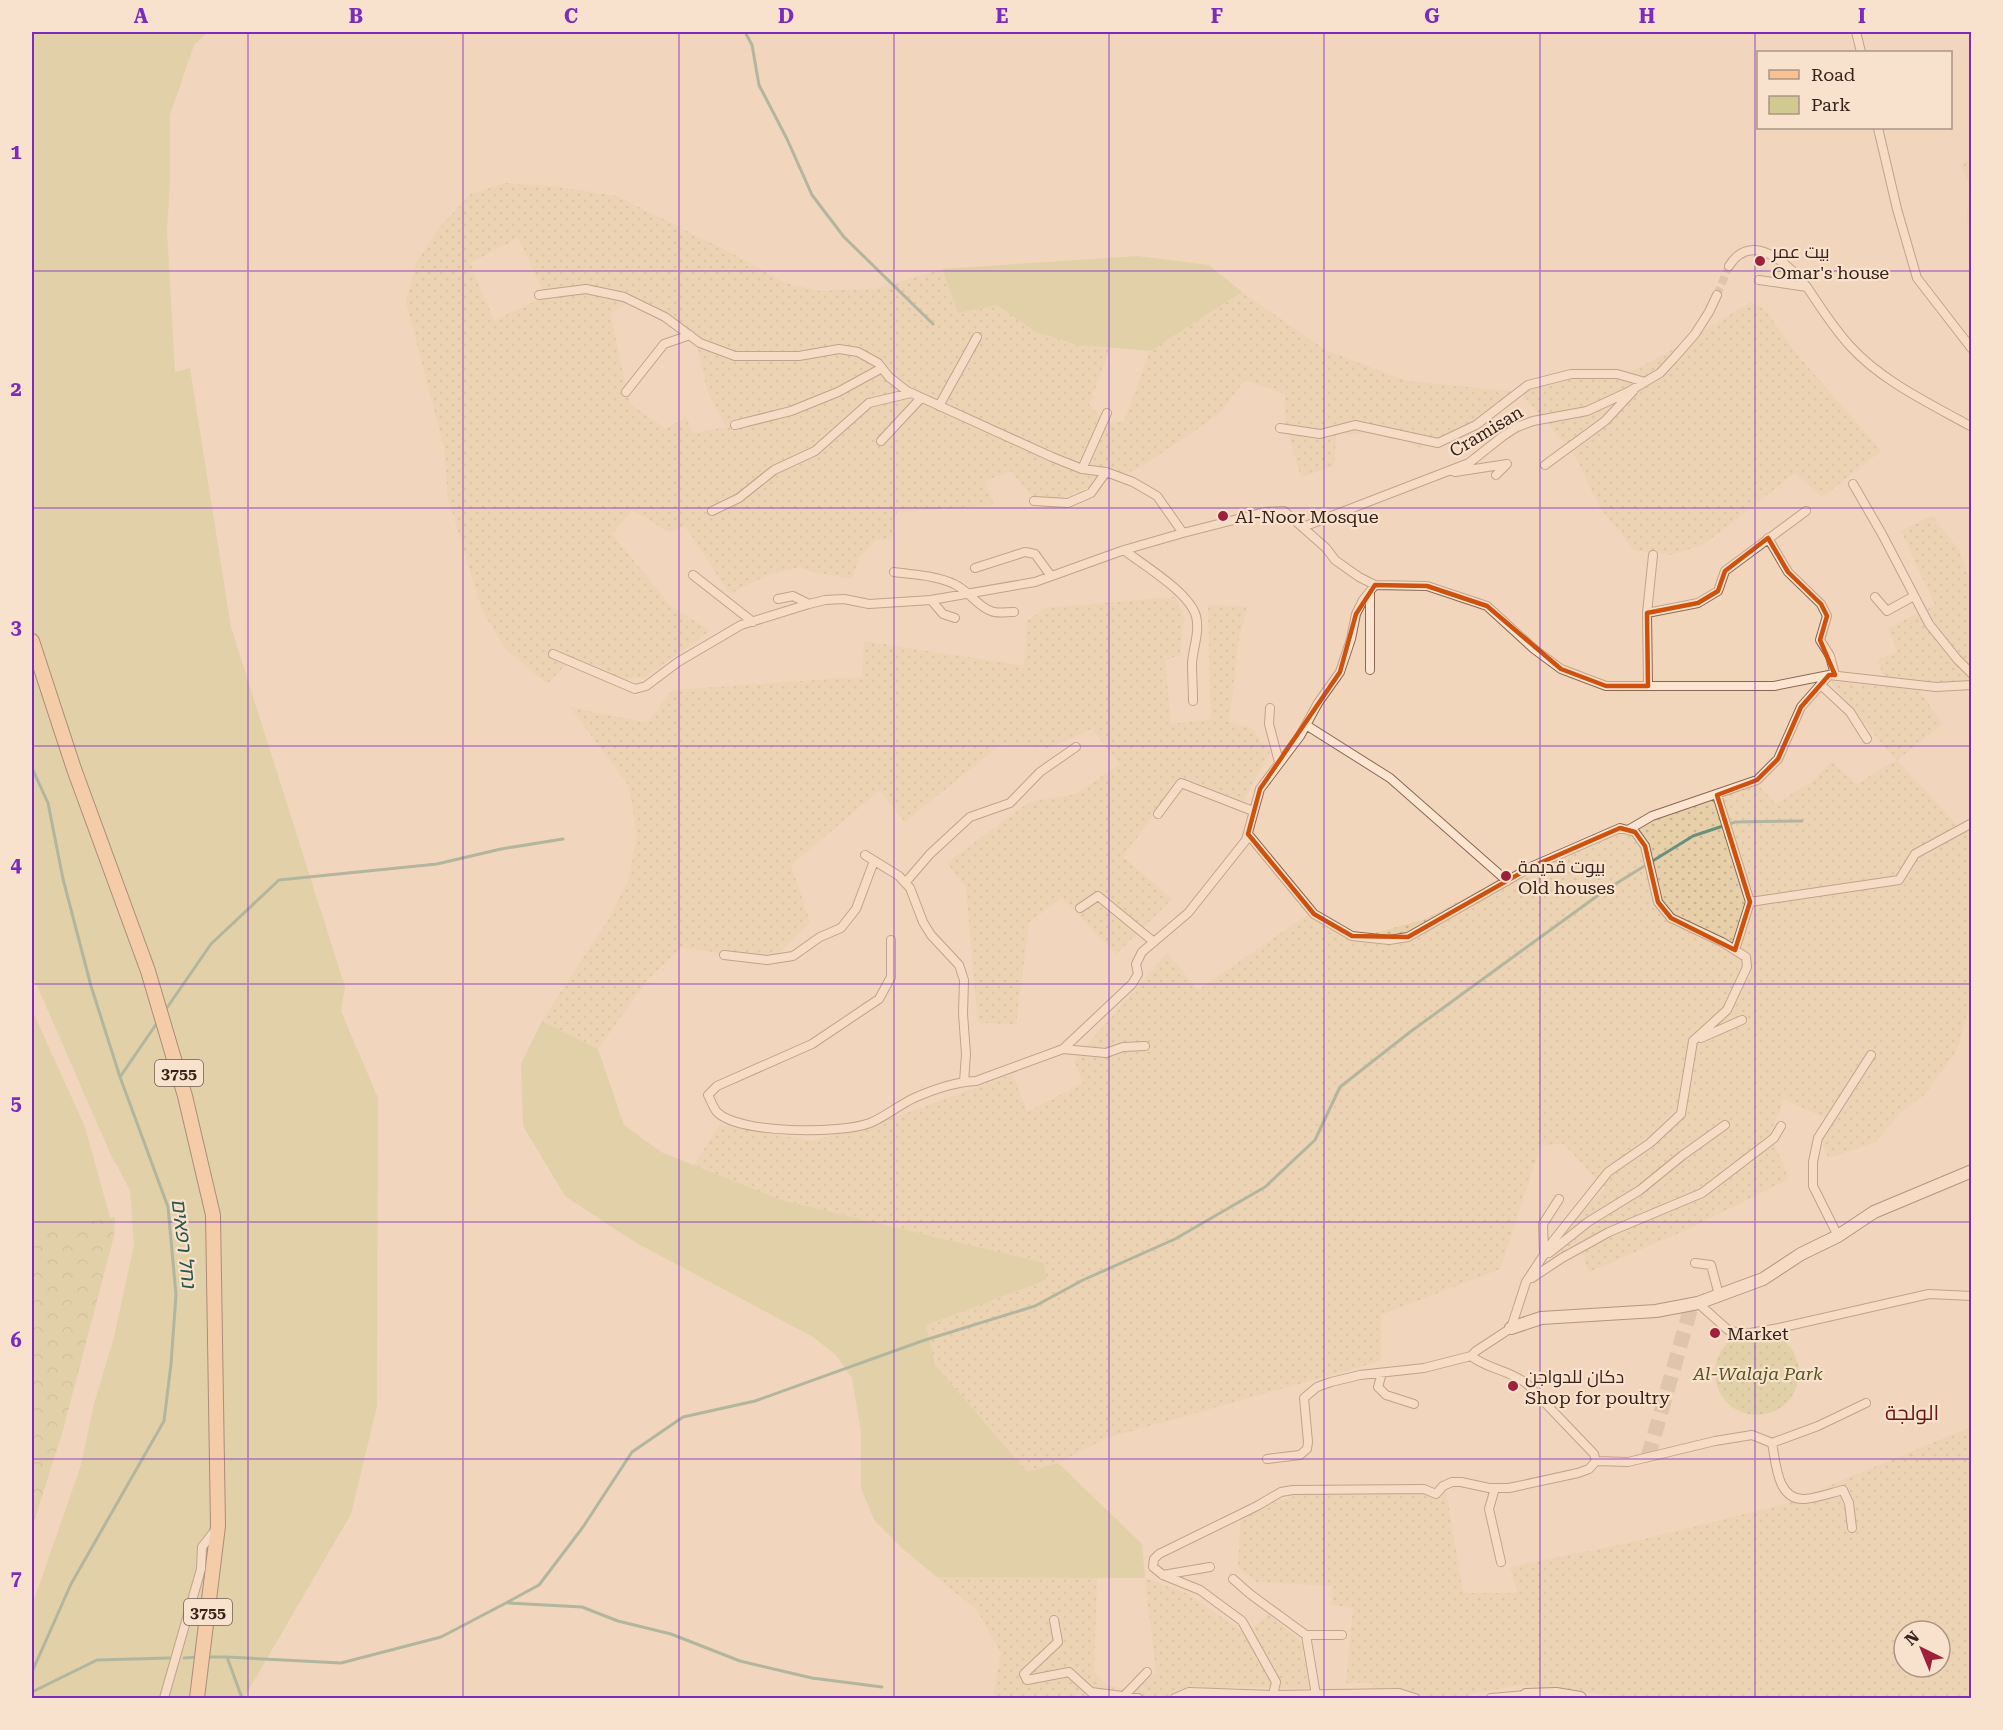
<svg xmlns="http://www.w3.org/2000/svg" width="2003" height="1730" viewBox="0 0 2003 1730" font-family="'Roboto Serif',Cairo,'Noto Sans Hebrew',serif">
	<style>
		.farmland { fill: url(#farmland-dots); fill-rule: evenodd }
		.green { fill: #d0ca90 }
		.forest { fill: url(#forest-crowns) }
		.park { fill: url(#park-dots) }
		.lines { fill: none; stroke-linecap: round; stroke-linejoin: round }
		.stream { stroke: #67907d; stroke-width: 3 }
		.street-tunnel { stroke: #ccb29c; stroke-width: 8; stroke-dasharray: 8 4; stroke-linecap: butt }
		.highway-tunnel { stroke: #ccb29c; stroke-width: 15; stroke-dasharray: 15 8; stroke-linecap: butt }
		.street-casing { stroke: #8a6654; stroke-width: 10 }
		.secondary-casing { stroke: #6c4738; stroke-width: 14 }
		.primary-casing { stroke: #573529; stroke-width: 16 }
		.street { stroke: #fce5d0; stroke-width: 8 }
		.secondary { stroke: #fce5d0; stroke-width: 12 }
		.primary { stroke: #f9c290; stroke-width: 14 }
		.marked { fill: none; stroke: #ce510e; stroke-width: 4.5; stroke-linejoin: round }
		.grid { fill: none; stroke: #7b2cbf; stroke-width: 1.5; stroke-opacity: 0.55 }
		.poi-dot { fill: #9e203b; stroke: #f8e2cd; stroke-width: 2 }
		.labels { text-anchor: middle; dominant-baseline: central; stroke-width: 4.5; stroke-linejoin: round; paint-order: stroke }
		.shield { fill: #f8e2cd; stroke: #725c50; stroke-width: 1.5 }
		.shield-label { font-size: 16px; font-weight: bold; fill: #38221a }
		.poi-label { font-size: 18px; fill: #38221a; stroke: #f8e2cd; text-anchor: start }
		.street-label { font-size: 18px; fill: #38221a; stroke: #f8e2cd }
		.park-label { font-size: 18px; font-style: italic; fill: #54561f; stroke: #f8e2cd }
		.water-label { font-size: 20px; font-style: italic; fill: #28594c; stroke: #f8e2cd }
		.quarter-label { font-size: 21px; fill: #681617; stroke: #f8e2cd }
		.neatline { fill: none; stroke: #7b2cbf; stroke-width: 2 }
		.grid-label { font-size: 20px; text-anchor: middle; font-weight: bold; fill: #7b2cbf }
	</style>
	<defs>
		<pattern id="farmland-dots" width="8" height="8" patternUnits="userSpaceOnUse" patternTransform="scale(1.5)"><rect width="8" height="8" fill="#e7d0a9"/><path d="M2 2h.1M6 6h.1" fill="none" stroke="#c7b291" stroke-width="1.8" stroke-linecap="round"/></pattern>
		<pattern id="forest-crowns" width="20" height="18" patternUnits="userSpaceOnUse" patternTransform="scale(1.5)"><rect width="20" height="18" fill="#d0ca90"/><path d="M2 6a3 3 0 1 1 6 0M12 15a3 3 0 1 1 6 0" fill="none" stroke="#b3ad7c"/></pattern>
		<pattern id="park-dots" width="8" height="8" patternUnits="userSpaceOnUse" patternTransform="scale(1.5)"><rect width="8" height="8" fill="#d0ca90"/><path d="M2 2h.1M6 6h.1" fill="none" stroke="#b3ad7c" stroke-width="1.8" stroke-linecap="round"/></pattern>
	</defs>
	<rect width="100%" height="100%" fill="#f1d6bc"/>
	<path class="farmland" d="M1971,158V229L1966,220L1971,188L1960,164Z
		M506,183L551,186L617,196L733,254L785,283L819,291L876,289L942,269L958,313L997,305L1036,332L1078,345L1110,348L1089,405L1106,423L1124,422L1150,351L1242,292L1325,350L1407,381L1520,392L1563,375L1632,371L1667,353L1751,302L1765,310L1795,352L1881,451L1822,497L1795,473L1703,545L1670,555L1634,550L1601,509L1574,454L1520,392L1462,436L1421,448L1387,431L1336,435L1334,466L1301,477L1285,422V394L1245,380L1218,415L1139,468L1106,481L1048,503L1031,495L1011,471L985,481L994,505L897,512L890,539L876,540L859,557L852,579L812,572L800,567L770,574L730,594L685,526L669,532L632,510L612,534L670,605L710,631L645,677L613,681L571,659L547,684L505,648L482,610L448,498L444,447L406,302L416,264L439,228L471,194ZM518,238L546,296L494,321L470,263ZM630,301L697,344L707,390L726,427L693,433L686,417L666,429L630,404L610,314Z
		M1932,516L1959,550L1971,584V687L1919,690L1942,724L1897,760L1957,825L1971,820L1972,960L1969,971L1971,972V1008H1969L1957,1050L1924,1095L1900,1113L1876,1142L1828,1158L1821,1139L1829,1120L1784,1099L1770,1134L1789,1179L1690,1228L1589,1272L1580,1248L1554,1262L1548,1244L1605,1189L1564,1144L1541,1145L1500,1269L1381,1315V1361L1106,1438L1058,1463L1027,1472L935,1365L926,1325L1046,1280L1044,1263L781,1200L694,1165L720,1124L812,1141L896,1117L1013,1074L1027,1112L1083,1083L1074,1060L1167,953L1198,990L1310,913L1358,938L1425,919L1531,864L1689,808L1724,788L1752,779L1776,804L1811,782L1832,762L1857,784L1896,760L1829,681L1888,687L1877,660L1897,652L1888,628L1935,605L1901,531Z
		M1175,597L1184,617L1180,655L1165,660L1171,724L1211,719L1208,605L1247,607L1239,638L1229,722L1251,728L1270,752L1243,801L1181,777L1123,857L1172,899L1116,954L1062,898L1029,922L1016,1024L978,1023L966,888L947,863L1029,802L1076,794L1120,764L1092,729L1048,748L1001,744L905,822L880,790L791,865L810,922L777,955L725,954L682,947L647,980L598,1049L542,1021L608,920L629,879L637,835L629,786L570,707L647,723L672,690L862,677L864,641L1024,666L1027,621L1046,608Z
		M1971,1427V1698H1627L1620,1696L1521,1685L1470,1694L1469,1698H1371L1373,1683H1346L1353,1608L1331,1605L1333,1586L1257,1582L1238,1567L1241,1515L1297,1495L1446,1490L1463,1593H1518L1510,1567L1624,1544L1785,1504ZM1904,1631H1940V1667H1904Z
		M937,1577L1097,1578L1094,1672L1106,1685L1134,1691L1156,1672L1145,1578L1188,1594L1246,1634L1268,1614L1301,1641L1309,1688L1231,1687L1202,1698H993L1001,1653L977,1610Z"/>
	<path class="green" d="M32,32H208L194,45L170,115V181L167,231L175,372L190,368L231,627L345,987L341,1011L378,1098L377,1406L351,1514L244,1698H32V1606L81,1465L94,1404L114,1337L134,1245L130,1190L110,1153L32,974Z
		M1137,256L1209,265L1242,292L1150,351L1078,345L1036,332L997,305L958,313L942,269Z
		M32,1010L85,1127L111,1221L32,1267Z
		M542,1021L598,1049L624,1125L661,1152L781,1200L1044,1263L1046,1280L926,1325L935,1365L1027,1472L1058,1463L1142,1544L1145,1578L937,1577L903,1549L874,1520L861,1488V1432L852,1378L836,1355L813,1337L633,1241L565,1196L523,1126L521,1064Z"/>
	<path class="forest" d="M115,1217L114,1236L63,1430L32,1528V1237L66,1227Z"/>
	<path class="park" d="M1715 1373a42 42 0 1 1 84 0a42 42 0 1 1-84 0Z"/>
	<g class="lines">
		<path class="stream" d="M745,32L752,45L759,85L787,139L812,195L844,237L933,324
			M32,768L48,803L63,879L91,986L120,1077L168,1207L176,1295L171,1364L164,1421L71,1584L32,1672
			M164,1012L211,944L279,880L437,864L501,849L563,839
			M120,1077L159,1020
			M508,1603L582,1607L618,1621L671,1634L740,1661L812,1678L882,1687
			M205,1657H227L341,1663L441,1637L506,1603L539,1585L583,1527L632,1452L683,1417L755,1401L922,1341L1035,1306L1083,1280L1175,1239L1265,1187L1315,1140L1340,1087L1410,1032L1604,891L1693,836L1735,822L1802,821
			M227,1657L242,1698
			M184,1658L198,1657
			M32,1692L97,1660L169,1658"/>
		<path class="street-tunnel" d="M1717,295L1729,266"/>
		<path class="highway-tunnel" d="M1648,1457L1692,1304"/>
		<g class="street-casing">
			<path id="street" d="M1856,32L1861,52
				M1878,128L1897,209L1917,278L1972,349
				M1729,266C1752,229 1789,265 1807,287
				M1759,280L1807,287C1821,308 1834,329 1851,347C1883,382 1931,404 1972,427
				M539,295L586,289L624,297L665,317L700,343L735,356H799L839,349L858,352L878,363L889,377L907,391L1052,457L1082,469L1106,472L1133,482L1157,496L1183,533L1265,512L1284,511L1326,548L1335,560L1359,577L1375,585L1427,586L1487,606L1534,649L1561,669L1606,686H1774L1829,675L1936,687L1972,685
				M626,392L664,344L690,335
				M939,406L977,337
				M735,425L791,411L838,392L882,368
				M1280,428L1320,434L1355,425L1438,443L1476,425L1528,385L1571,374H1617L1645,382
				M881,441L921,398
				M1545,465L1605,421L1633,391
				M1082,469L1107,413
				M1455,472L1507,464L1496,475
				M1853,484L1882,534L1929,624L1957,659L1972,674
				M1034,501L1068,503L1091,493L1106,472
				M712,511L739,498L774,470L815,451L869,403L911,393
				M1303,527L1469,463L1503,436L1517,427L1533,421L1587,411L1628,392L1660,373L1674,358L1695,334L1709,312L1717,295
				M1768,538L1788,572L1821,604L1827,616L1820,640L1830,656L1835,675
				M1124,550C1143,565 1189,592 1196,616C1200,632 1193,648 1192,663C1192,675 1193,688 1193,701
				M975,568L1025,552L1035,554L1051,576
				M894,572C914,575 935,575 954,584C968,590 978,607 991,611C997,614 1006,612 1014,612
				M693,575L753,622
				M1875,597L1887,611L1914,596
				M778,599L793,596L809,604
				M931,600L943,614L955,618
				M1647,613L1698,603L1718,591L1725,571L1806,511
				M553,654L635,689L646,686L678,662L741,625L809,604L825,600L844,599L869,604L931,600L1035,582L1124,550L1183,533
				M1370,670V592
				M1821,685L1850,712L1867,739
				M1648,686L1647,613L1653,555
				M1270,708L1269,724L1279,762
				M1306,725L1390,778L1507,881
				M1717,795L1750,902L1735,950
				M1158,814L1181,783L1253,811
				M1628,830L1652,816L1757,780L1778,759L1801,707L1829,675
				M1248,834L1314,914L1352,936L1389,940L1408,937L1533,866L1620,828L1635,832L1645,846L1658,902L1671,918L1722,942L1746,957L1747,967L1727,1010L1693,1041L1681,1114L1650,1143L1608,1172L1553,1241L1526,1282L1511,1328L1476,1351L1471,1356C1489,1370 1508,1369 1527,1384L1594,1454L1596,1461L1589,1469L1578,1473L1509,1488H1489L1461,1482H1452L1443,1486L1436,1494L1424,1489L1293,1490L1281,1492L1257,1506L1159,1554L1154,1559L1153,1567L1163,1575L1200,1590L1242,1621L1276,1682L1273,1695
				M865,855L899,876L910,888L923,922L931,935L959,965L964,980L963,1014L966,1054L964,1082
				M905,883L930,854L970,817L1010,803L1040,772L1076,747
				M1750,902L1899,880L1915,854L1972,823
				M1080,908L1098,896L1154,942
				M891,940V977L879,999L812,1044L717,1086L708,1095C711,1100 713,1108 717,1112C738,1134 841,1134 870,1123C885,1117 899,1105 914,1098C932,1090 956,1082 976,1081L1063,1049L1132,984L1138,974L1136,964L1142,952L1188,913L1246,840L1260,789L1300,736L1318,703L1340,672L1351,639L1356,614L1363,600L1375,585
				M724,955L767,960L793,956L820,937L841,928L856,909L874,861
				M1701,1038L1742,1020
				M1063,1049L1106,1053L1123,1047L1145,1046
				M1838,1236L1813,1186V1162L1818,1138L1871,1055
				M1549,1253L1588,1222L1640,1190L1683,1155L1725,1125
				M1544,1254L1543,1224L1559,1199
				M1695,1263L1711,1265L1719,1295
				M1532,1278L1562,1258L1609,1232L1702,1193L1774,1138L1781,1126
				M1698,1303L1728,1330L1744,1334L1779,1328L1929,1294L1972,1296
				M1382,1373L1378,1387L1386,1395L1414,1404
				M1772,1443C1776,1463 1777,1501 1805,1499C1817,1498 1831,1493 1843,1490L1849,1503L1852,1528
				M1267,1459L1300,1455L1307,1449L1308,1442L1304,1398L1317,1387L1331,1382L1360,1375L1424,1368L1471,1356
				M1596,1461L1628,1462L1715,1441L1752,1435L1772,1443L1818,1426L1866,1403
				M1495,1488L1489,1509L1501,1562
				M1163,1575L1210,1567
				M1233,1579L1250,1594L1306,1635L1316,1695
				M1054,1620L1058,1642L1024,1674L1027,1680L1069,1672L1091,1692L1138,1698
				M1306,1635H1342
				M1123,1697L1147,1672
				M164,1698L201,1569L202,1547L216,1529
				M1175,1698L1189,1692L1273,1695L1399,1693L1415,1698
				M1491,1698L1526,1695L1527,1698"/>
		</g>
		<g class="secondary-casing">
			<path id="secondary" d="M1511,1328L1541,1318L1656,1311L1698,1303L1763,1279L1801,1254L1838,1236L1874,1212L1972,1171
				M1526,1695L1556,1694L1580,1698"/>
		</g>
		<g class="primary-casing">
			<path id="primary" d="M32,641L74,769L148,971L185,1096L213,1215L218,1526L197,1698"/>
		</g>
		<use href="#street" class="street"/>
		<use href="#secondary" class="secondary"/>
		<use href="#primary" class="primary"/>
	</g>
	<path d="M0 0H2003V1730H0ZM1768,538L1788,572L1821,604L1827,616L1820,640L1835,675H1829L1801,707L1778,759L1757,780L1717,795L1750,902L1735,950L1671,918L1658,902L1645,846L1635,832L1620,828L1533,866L1408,937L1352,936L1314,914L1248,834L1260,789L1340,672L1356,614L1375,585L1427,586L1487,606L1561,669L1606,686H1648L1647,613L1698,603L1718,591L1725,571Z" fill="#f1d6bc" fill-opacity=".55" fill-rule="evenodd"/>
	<path class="marked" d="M1768,538L1788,572L1821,604L1827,616L1820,640L1835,675H1829L1801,707L1778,759L1757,780L1717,795L1750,902L1735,950L1671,918L1658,902L1645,846L1635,832L1620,828L1533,866L1408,937L1352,936L1314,914L1248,834L1260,789L1340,672L1356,614L1375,585L1427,586L1487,606L1561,669L1606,686H1648L1647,613L1698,603L1718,591L1725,571Z"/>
	<path class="grid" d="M248,32V1698M463,32V1698M679,32V1698M894,32V1698M1109,32V1698M1324,32V1698M1540,32V1698M1755,32V1698M32,271H1972M32,508H1972M32,746H1972M32,984H1972M32,1222H1972M32,1459H1972"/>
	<g class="poi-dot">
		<circle cx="1760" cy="261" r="6"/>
		<circle cx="1223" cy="516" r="6"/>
		<circle cx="1506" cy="876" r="6"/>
		<circle cx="1715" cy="1333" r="6"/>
		<circle cx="1513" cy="1386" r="6"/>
	</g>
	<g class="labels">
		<g class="shield">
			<rect x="155" y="1060" width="48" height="26" rx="4.5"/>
			<rect x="184" y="1599" width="48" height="26" rx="4.5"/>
		</g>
		<g class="shield-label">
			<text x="179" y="1073">3755</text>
			<text x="208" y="1612">3755</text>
		</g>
		<g class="poi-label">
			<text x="1772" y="251">بيت عمر<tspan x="1772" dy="21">Omar's house</tspan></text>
			<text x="1235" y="516">Al-Noor Mosque</text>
			<text x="1518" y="866">بيوت قديمة<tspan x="1518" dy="21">Old houses</tspan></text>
			<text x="1727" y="1333">Market</text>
			<text x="1525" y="1376">دكان للدواجن<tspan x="1525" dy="21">Shop for poultry</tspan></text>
		</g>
		<g class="street-label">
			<text transform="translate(1486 431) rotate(-31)">Cramisan</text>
		</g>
		<g class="park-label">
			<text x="1758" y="1373">Al-Walaja Park</text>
		</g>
		<g class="water-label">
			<text transform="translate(184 1243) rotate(83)">נחל רפאים</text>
		</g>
		<g class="quarter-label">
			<text x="1912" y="1413">الولجة</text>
		</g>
	</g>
	<rect width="2003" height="1730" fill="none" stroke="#f8e2cd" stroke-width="66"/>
	<rect x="1757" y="51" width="195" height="78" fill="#f8e2cd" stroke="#ab9585" stroke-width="1.5"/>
	<rect x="1769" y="70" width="30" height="9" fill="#f9c290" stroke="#ab9585" stroke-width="1.5"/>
	<text x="1811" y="81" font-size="18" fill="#38221a">Road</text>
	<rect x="1769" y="96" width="30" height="18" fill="#d0ca90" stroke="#ab9585" stroke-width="1.5"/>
	<text x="1811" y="111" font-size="18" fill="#38221a">Park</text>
	<g transform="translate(1922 1649) rotate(317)"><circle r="28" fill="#f8e2cd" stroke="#ab9585" stroke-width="1.5"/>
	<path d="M0-4.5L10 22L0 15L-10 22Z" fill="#9e203b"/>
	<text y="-9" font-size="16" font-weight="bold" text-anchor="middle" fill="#38221a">N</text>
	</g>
	<rect x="33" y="33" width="1937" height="1664" class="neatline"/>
	<g class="grid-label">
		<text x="141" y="23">A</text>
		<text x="356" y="23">B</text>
		<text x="571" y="23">C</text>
		<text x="786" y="23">D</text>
		<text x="1002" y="23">E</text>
		<text x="1217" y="23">F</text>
		<text x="1432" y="23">G</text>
		<text x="1647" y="23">H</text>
		<text x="1862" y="23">I</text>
		<text x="16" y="159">1</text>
		<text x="16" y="396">2</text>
		<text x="16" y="634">3</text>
		<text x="16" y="872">4</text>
		<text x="16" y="1110">5</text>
		<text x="16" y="1347">6</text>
		<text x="16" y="1585">7</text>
	</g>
</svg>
